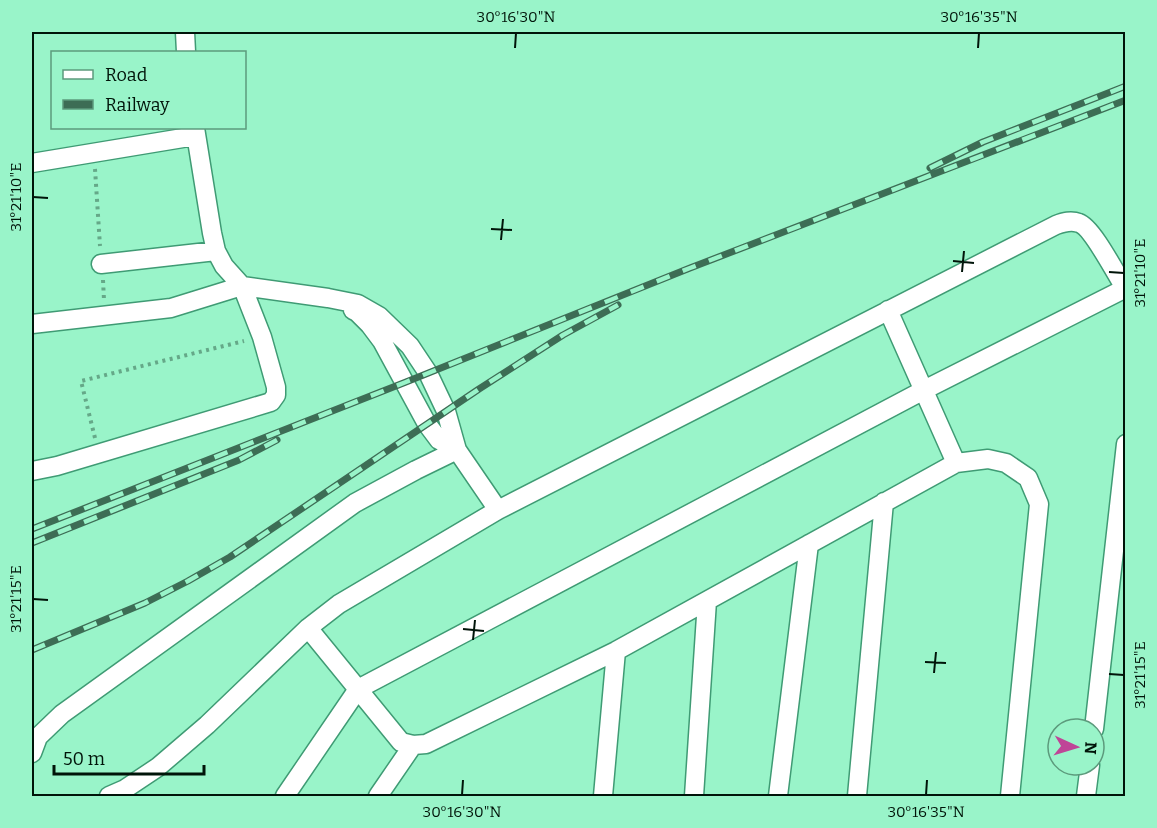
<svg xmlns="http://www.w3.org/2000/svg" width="1157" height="828" viewBox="0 0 1157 828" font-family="Bitter,serif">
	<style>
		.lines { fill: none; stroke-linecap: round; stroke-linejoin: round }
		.minor-casing { stroke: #3f9b74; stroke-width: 21 }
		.path { stroke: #65a888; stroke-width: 4; stroke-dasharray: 3 4.5; stroke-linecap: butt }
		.minor { stroke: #fff; stroke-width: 18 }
		.rail-casing { stroke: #3d6d55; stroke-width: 7 }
		.rail { stroke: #99f4c9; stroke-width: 4.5; stroke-dasharray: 14; stroke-linecap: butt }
		.ticks { fill: none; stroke: #001409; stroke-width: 2 }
		.neatline { fill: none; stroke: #001409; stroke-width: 2 }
		.ticks-label { font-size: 15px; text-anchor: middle; fill: #001409 }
	</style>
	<rect width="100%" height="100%" fill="#99f4c9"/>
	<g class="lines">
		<g class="minor-casing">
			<path id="minor" d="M185,32L186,52
				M32,163L195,136
				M101,264L216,251
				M353,310L357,312L370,325L382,341L427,424L439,440L457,450
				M888,310L956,463
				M32,324L171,308L242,286L328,298L358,304L379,316L410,346L428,373L446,411L457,450L498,510
				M32,471L57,466L271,402L276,395V387L262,337L242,286L224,266L216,251L212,233L195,128
				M308,628L401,742L413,745L426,744L616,651L956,463L988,459L1006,463L1028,478L1039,504L1010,796
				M1094,729L1126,444
				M32,753L38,737L62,714L355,503L416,470L457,450
				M109,796L125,789L158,767L207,725L308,628L339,604L498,510L1056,225C1064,222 1071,220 1079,223C1092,227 1116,274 1125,288
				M285,796L358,689L924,390L1126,288
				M378,796L413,745
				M603,796L616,651
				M694,796L707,601
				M778,796L809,544
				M857,796L884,502
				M1086,796L1090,765"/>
		</g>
		<path class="path" d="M95,169L100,246
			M103,280L104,300
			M95,438L81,381L244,341"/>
		<use href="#minor" class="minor"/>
		<g class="rail-casing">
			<path id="rail" d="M930,168L983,142L1126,86
				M32,529L406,382L690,268L1126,100
				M32,543L239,460L277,440
				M32,650L145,603L188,581L230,557L479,389L563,335L618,305"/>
		</g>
		<use href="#rail" class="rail"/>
	</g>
	<path class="ticks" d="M515,48L516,33M978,48L979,33M33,197L48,198M491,229L512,230M501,240L503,219M953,261L974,263M962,272L964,251M1109,272L1124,273M33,599L48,600M463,629L484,631M473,640L475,620M925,662L946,663M934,673L936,652M1109,674L1124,675M462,795L463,780M926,795L927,780"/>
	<rect width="1157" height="828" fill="none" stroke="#99f4c9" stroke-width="66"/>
	<rect x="51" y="51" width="195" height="78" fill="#99f4c9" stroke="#5c9a7c" stroke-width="1.5"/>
	<rect x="63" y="70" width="30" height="9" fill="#ffffff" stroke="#5c9a7c" stroke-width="1.5"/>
	<text x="105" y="81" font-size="18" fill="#001409">Road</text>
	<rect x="63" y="100" width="30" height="9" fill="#3d6d55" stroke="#5c9a7c" stroke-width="1.5"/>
	<text x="105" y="111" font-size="18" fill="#001409">Railway</text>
	<g transform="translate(1076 747) rotate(94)"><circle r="28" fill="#99f4c9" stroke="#5c9a7c" stroke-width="1.5"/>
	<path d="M0-4.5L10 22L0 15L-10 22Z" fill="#bf4597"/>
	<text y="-9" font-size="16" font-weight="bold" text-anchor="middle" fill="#001409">N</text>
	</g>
	<path d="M54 765v9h150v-9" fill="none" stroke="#001409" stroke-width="3"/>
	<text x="63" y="765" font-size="18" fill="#001409" stroke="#99f4c9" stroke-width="4.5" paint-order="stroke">50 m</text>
	<rect x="33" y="33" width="1091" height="762" class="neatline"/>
	<g class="ticks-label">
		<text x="516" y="22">30°16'30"N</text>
		<text x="979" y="22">30°16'35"N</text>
		<text transform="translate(16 197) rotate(-90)" y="5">31°21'10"E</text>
		<text transform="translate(1140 273) rotate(-90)" y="5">31°21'10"E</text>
		<text transform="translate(16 599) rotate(-90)" y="5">31°21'15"E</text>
		<text transform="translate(1140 675) rotate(-90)" y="5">31°21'15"E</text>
		<text x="462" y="817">30°16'30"N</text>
		<text x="926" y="817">30°16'35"N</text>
	</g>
</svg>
